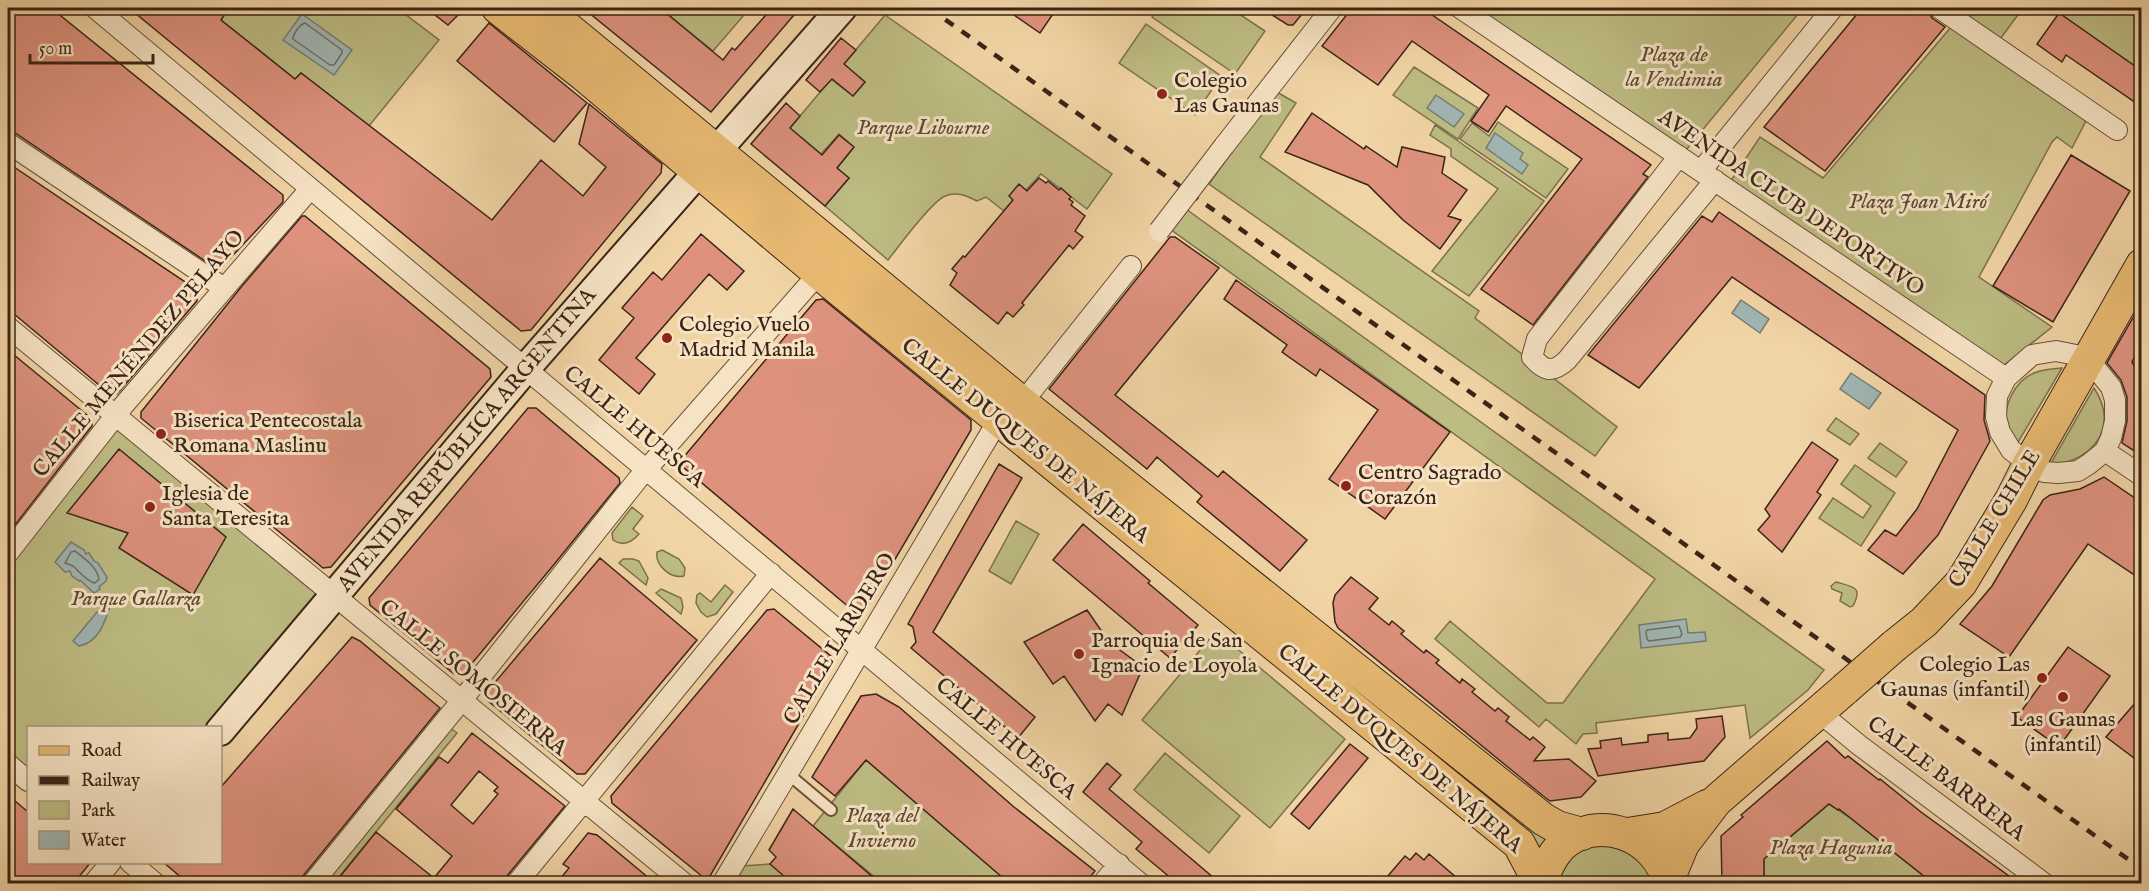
<svg xmlns="http://www.w3.org/2000/svg" width="2149" height="891" viewBox="0 0 2149 891" font-family="'IM FELL English',serif">
	<style>
		.green { fill: #bdbc83; stroke: #7c704d; stroke-width: 1.5 }
		.water { fill: #a0b5b2; stroke: #777b74; stroke-width: 1.5 }
		.lines { fill: none; stroke-linecap: round; stroke-linejoin: round }
		.shore { stroke: #6d6c64; stroke-width: 1.5 }
		.building { fill: #de927e; stroke: #3a2417; stroke-width: 1.5; fill-rule: evenodd }
		.lane-casing { stroke: #68503a; stroke-width: 14 }
		.street-casing { stroke: #68503a; stroke-width: 22 }
		.secondary-casing { stroke: #3a2417; stroke-width: 32 }
		.primary-casing { stroke: #3a2417; stroke-width: 34 }
		.lane { stroke: #f6e3c4; stroke-width: 10 }
		.street { stroke: #f6e3c4; stroke-width: 20 }
		.secondary { stroke: #f6e3c4; stroke-width: 28 }
		.primary { stroke: #e8ba72; stroke-width: 32 }
		.rail { stroke: #3a2417; stroke-width: 4.5; stroke-dasharray: 10 10; stroke-linecap: butt }
		.street-bridge-casing { stroke: #68503a; stroke-width: 22; stroke-linecap: butt }
		.primary-bridge-casing { stroke: #3a2417; stroke-width: 34; stroke-linecap: butt }
		.street-bridge { stroke: #f6e3c4; stroke-width: 20 }
		.primary-bridge { stroke: #e8ba72; stroke-width: 32 }
		.poi-dot { fill: #8f2418; stroke: #f6e3c4; stroke-width: 2 }
		.labels { text-anchor: middle; dominant-baseline: central; stroke-width: 6; stroke-linejoin: round; paint-order: stroke }
		.park-label { font-size: 22px; font-style: italic; fill: #5b4a32; stroke: #f6e3c4 }
		.poi-label { font-size: 22px; fill: #3a2417; stroke: #f6e3c4; text-anchor: start }
		.street-label { font-size: 22px; fill: #3a2417; stroke: #f6e3c4 }
	</style>
	<rect width="100%" height="100%" fill="#f1d4a5"/>
	<filter id="stains"><feTurbulence type="fractalNoise" baseFrequency=".00333" numOctaves="4"/><feColorMatrix values="0 0 0 0 .2 0 0 0 0 .09 0 0 0 0 .02 0 0 0 .5 -.17"/></filter>
	<radialGradient id="worn" r=".72"><stop offset=".6" stop-color="#630" stop-opacity="0"/><stop offset="1" stop-color="#630" stop-opacity=".3"/></radialGradient>
	<path class="green" d="M219,8H397L439,40L369,126L301,73L295,79L221,20L226,12Z
		M660,8H750L713,51Z
		M1158,8H1230L1265,31L1235,74L1152,17Z
		M1476,8H1803L1686,150Z
		M1939,8H2023L1995,46L2090,113L2072,148L2057,137L2052,142L1979,277L2052,327L2003,366L1728,185L1760,137L1823,178L1957,20Z
		M2050,8H2141V71L2059,13Z
		M885,15L1112,174L1087,209L1041,174L1026,190L1019,185L1013,200L1004,211L986,197L977,201C967,196 957,191 945,196C931,202 899,246 888,260L825,206L849,178L837,168L854,147L839,134L821,154L790,128L831,79L853,96L865,82L844,64Z
		M1146,24L1221,76L1195,115L1119,63Z
		M1414,67L1478,108L1458,139L1393,95Z
		M1275,91L1296,103L1260,157L1479,311L1475,318L1617,427L1595,456L1209,184Z
		M1498,122L1568,169L1546,198L1460,139L1472,123L1489,136Z
		M1435,125L1544,201L1469,296L1432,271L1498,189L1451,156V149L1430,135Z
		M1186,209L1824,670L1808,690L1750,738L1745,705L1596,723L1597,733L1583,734L1576,744L1546,719L1539,727L1435,639L1450,621L1547,703H1563L1655,579L1170,229Z
		M2062,368L2017,444C2014,439 2010,433 2008,428C2001,407 2015,381 2034,373C2043,369 2052,369 2062,368Z
		M2094,388C2120,427 2093,462 2050,465Z
		M115,416L335,595L220,728H28V781L8,764V553Z
		M1836,418L1859,434L1850,445L1827,430Z
		M1880,443L1907,462L1896,477L1868,458Z
		M1855,465L1895,493L1861,546L1819,518L1833,498L1863,518L1871,506L1841,484Z
		M632,507L643,516L633,529L639,534C632,542 623,547 613,540L612,533Z
		M1016,521L1039,534L1011,584L989,571Z
		M662,550L679,559L685,568L684,576C671,579 655,566 657,552Z
		M623,559H633L639,561L648,578L646,585L619,563Z
		M1836,582C1854,587 1863,587 1853,606L1850,607L1840,601L1842,593L1832,589L1831,586Z
		M725,585L733,592L716,614L707,617L701,612L696,603L697,595L700,593L711,602Z
		M661,589L681,598L683,607L681,614L656,593Z
		M1216,631L1345,739L1270,828L1142,720Z
		M439,719L457,733L334,883L301,884Z
		M1165,753L1240,816L1209,853L1134,790Z
		M866,760L1011,883H882L813,826Z
		M1829,804L1849,817L1934,884H1764V859Z
		M1528,817L1551,832L1540,859L1516,832Z
		M1582,843L1633,847L1658,884H1549Z
		M770,864L793,883L732,884L742,866Z"/>
	<path class="water" d="M302,14L352,50L334,75L283,40Z
		M1436,95L1464,114L1454,127L1427,108Z
		M1495,133L1523,153L1520,159L1528,165L1522,174L1486,148Z
		M1741,300L1769,319L1760,333L1732,313Z
		M1851,373L1881,393L1869,409L1840,389Z
		M71,542L84,550L86,554L89,553L94,561L98,563L107,577L106,581L99,587L100,589L94,593L80,580L79,581L72,576L70,571L65,572L55,562Z
		M106,601L111,603C106,617 101,642 79,646L73,641L102,606L103,607Z
		M1686,619L1688,633L1705,632L1706,641L1641,648L1639,625Z"/>
	<g class="lines">
		<path class="shore" d="M305,23L342,50V53L334,65H330L293,39C293,34 300,24 305,23Z
			M75,551C84,558 97,567 99,579L95,583C86,581 81,573 74,567C72,565 68,564 65,563L71,552Z
			M1679,626L1682,634L1680,637L1649,641L1647,639L1646,632L1647,630Z"/>
	</g>
	<path class="building" d="M8,8H51L283,195V202L221,268L217,269L8,128Z
		M129,8H219L226,12L221,20L295,79L301,73L492,220L541,160L583,196L606,167L579,144L589,104L662,164L661,173L531,330L521,331Z
		M426,8H465L448,25Z
		M583,8H660L723,60L732,48L735,50L772,8H800L711,112Z
		M1004,8H1057L1040,33Z
		M1261,8H1307L1293,25H1288Z
		M1352,8H1422L1651,165L1643,174L1648,177L1533,325L1481,289L1582,159L1506,106L1488,132L1471,121L1489,95L1412,41L1378,85L1322,46Z
		M1862,8H1927L1932,18L1945,27L1825,171L1764,127Z
		M2059,13L2142,71V107L2066,55L2062,62L2037,44Z
		M489,23L587,103L554,142L457,61Z
		M841,38L856,50L844,64L865,82L853,96L832,79L820,92L806,80Z
		M786,103L800,116L790,128L822,155L839,135L854,147L837,168L849,178L825,206L751,144Z
		M1312,113L1364,149L1366,146L1397,167L1402,147L1445,157L1442,173L1467,190L1448,216L1461,220L1440,249L1403,220L1368,185L1285,152Z
		M2071,155L2130,191L2053,322L1993,286Z
		M8,163L197,290V301L117,394L111,395L8,309Z
		M1039,178L1046,183L1048,181L1059,190L1061,188L1071,197L1069,199L1073,202L1071,205L1085,216L1075,231L1083,237L1073,249L1069,245L1022,303L1024,305L1013,317L1007,312L998,324L950,285L957,273L952,269L963,256L965,257L1013,200L1009,196L1019,184L1027,191Z
		M1719,212L1985,395L1984,420L1990,441L1938,535L1903,574L1868,550L1885,530L1896,536L1917,509L1958,430L1732,277L1639,388L1588,355L1702,216L1712,222Z
		M302,216H305L490,369L491,377L331,567L323,568L141,418V412L242,286Z
		M701,234L744,271L727,290L709,274L636,358L655,374L639,394L599,360L634,318L622,308L653,272L662,280Z
		M1170,237H1175L1219,268L1115,395L1218,477L1223,471L1307,540L1280,571L1197,502L1202,496L1157,457L1147,469L1049,389Z
		M1236,280L1450,432L1385,519L1329,479L1378,410L1320,369L1316,376L1282,352L1287,345L1224,299Z
		M823,299L971,420V430L864,612L857,614L683,467L682,459L816,300Z
		M2142,302V343L2132,362L2142,379V456L2122,443L2127,421V397L2121,380L2107,363Z
		M8,350L92,419V426L8,534V428L15,419L8,412Z
		M528,408H536L619,478L620,483L556,562L464,673L454,674L370,605L369,598Z
		M1812,442L1838,460L1817,492L1821,495L1782,552L1758,530L1770,516L1765,509Z
		M119,449L226,537L193,595L119,548L128,533L67,513Z
		M999,464L1022,478L933,632L1035,717L1018,738L911,648L916,642L913,627L908,624Z
		M2104,477L2142,503V580L2088,544L2009,657L1960,624L1992,586L2043,500L2050,495L2080,489Z
		M1083,524L1150,581L1148,583L1198,625L1170,658L1053,560Z
		M600,558L697,640L585,774H577L487,700L486,693Z
		M1351,577L1378,598L1369,609L1389,625L1392,621L1404,631L1401,634L1424,653L1426,650L1439,660L1436,663L1460,683L1462,679L1475,689L1472,692L1495,711L1498,708L1509,717L1506,721L1530,740L1533,737L1545,747L1534,761L1569,759L1596,781L1581,797L1550,801L1542,795L1338,628L1335,622L1333,603L1335,595Z
		M774,609L832,657L833,665L710,876L703,877L612,803L611,796L767,610Z
		M1087,610L1109,642L1143,667L1122,715L1108,704L1095,721L1064,676L1053,684L1024,642Z
		M352,637L360,641L440,708L303,876L300,884H189L163,862H220V788Z
		M2068,647L2110,676L2059,747L2017,717Z
		M876,694L899,707L1014,807L1095,871L1085,884H1010L866,760L835,796L812,777L861,696Z
		M2142,695V764L2106,737Z
		M1722,716L1725,737L1704,761L1598,776L1588,749L1601,748L1600,741L1621,738L1622,745L1648,742V735L1668,733V740L1690,738L1697,728L1696,719Z
		M472,733L565,806L507,876L504,884H334L376,832L434,878L452,856L396,809L439,757L448,763ZM479,771L498,787L494,791L498,794L473,824L451,805Z
		M1827,741L1845,758L1848,756L1879,780L1880,779L1921,812L2020,884H1934L1839,809L1838,810L1829,804L1764,859V884H1722L1721,836L1743,817L1741,815Z
		M1350,744L1368,758L1309,829L1291,814Z
		M1107,763L1121,775L1109,789L1221,884H1178L1136,849L1142,842L1083,792Z
		M8,795L28,812V862H91L73,884H8Z
		M793,809L813,826L881,884H793L770,864L776,857L769,850Z
		M588,833L597,835L656,884H556L569,868L563,864Z
		M1416,853L1424,860L1429,854L1464,884H1381L1405,856L1410,860Z"/>
	<g class="lines">
		<g class="lane-casing">
			<path id="lane" d="M787,773L831,810"/>
		</g>
		<g class="street-casing">
			<path id="street" d="M95,8L1141,884
				M1460,8L2006,378
				M1939,8L2117,130
				M8,143L224,288
				M1224,146L1332,8
				M1679,156L1537,339L1532,357C1544,371 1552,374 1567,360L1715,180
				M1701,171L1833,8
				M8,327L685,884
				M2056,351L2076,355L2089,360L2111,387L2115,400V421L2111,438L2105,451L2089,464L2078,471L2058,473L2044,472L2029,464L2011,450L2000,432L1996,417L1997,396L2006,378L2032,355Z
				M1022,403L1131,266
				M2105,451L2142,476
				M8,553L123,406L310,189
				M1819,712L1859,745L2045,884
				M8,764L28,781
				M130,862L156,884
				M93,884L111,862
				M312,884L462,700L638,479L819,273
				M516,884L771,573
				M722,884L999,419
				M1102,884L1119,864"/>
		</g>
		<g class="secondary-casing">
			<path id="secondary" d="M220,731L526,368L842,8"/>
		</g>
		<g class="primary-casing">
			<path id="primary" d="M498,8L584,75L819,273L1519,844L1540,884
				M543,8L1022,403L1543,819L1557,827L1582,834
				M1894,646L1924,622L1961,583L2011,500L2029,464L2142,265
				M1628,834L1665,828L1707,806
				M1668,880L1683,844L1716,801L1845,689
				M1541,884C1545,870 1550,858 1560,847C1598,811 1658,836 1669,884"/>
		</g>
		<use href="#lane" class="lane"/>
		<use href="#street" class="street"/>
		<use href="#secondary" class="secondary"/>
		<use href="#primary" class="primary"/>
		<path class="rail" d="M929,8L2142,869"/>
		<g class="street-bridge-casing">
			<path id="street-bridge" d="M1159,231L1224,146"/>
		</g>
		<g class="primary-bridge-casing">
			<path id="primary-bridge" d="M1845,689L1894,646"/>
		</g>
		<use href="#street-bridge" class="street-bridge"/>
		<use href="#primary-bridge" class="primary-bridge"/>
	</g>
	<g class="poi-dot">
		<circle cx="1162" cy="94" r="6"/>
		<circle cx="667" cy="338" r="6"/>
		<circle cx="161" cy="434" r="6"/>
		<circle cx="1346" cy="486" r="6"/>
		<circle cx="150" cy="507" r="6"/>
		<circle cx="1079" cy="654" r="6"/>
		<circle cx="2042" cy="678" r="6"/>
		<circle cx="2063" cy="697" r="6"/>
	</g>
	<g class="labels">
		<g class="park-label">
			<text x="1674" y="55">Plaza de<tspan x="1674" dy="25">la Vendimia</tspan></text>
			<text x="923" y="128">Parque Libourne</text>
			<text x="1918" y="202">Plaza Joan Miró</text>
			<text x="136" y="599">Parque Gallarza</text>
			<text x="882" y="816">Plaza del<tspan x="882" dy="25">Invierno</tspan></text>
			<text x="1831" y="848">Plaza Hagunia</text>
		</g>
		<g class="poi-label">
			<text x="1174" y="81">Colegio<tspan x="1174" dy="25">Las Gaunas</tspan></text>
			<text x="679" y="325">Colegio Vuelo<tspan x="679" dy="25">Madrid Manila</tspan></text>
			<text x="173" y="421">Biserica Pentecostala<tspan x="173" dy="25">Romana Maslinu</tspan></text>
			<text x="1358" y="473">Centro Sagrado<tspan x="1358" dy="25">Corazón</tspan></text>
			<text x="162" y="494">Iglesia de<tspan x="162" dy="25">Santa Teresita</tspan></text>
			<text x="1091" y="641">Parroquia de San<tspan x="1091" dy="25">Ignacio de Loyola</tspan></text>
			<text x="2030" y="665" text-anchor="end">Colegio Las<tspan x="2030" dy="25">Gaunas (infantil)</tspan></text>
			<text x="2063" y="720" text-anchor="middle">Las Gaunas<tspan x="2063" dy="25">(infantil)</tspan></text>
		</g>
		<g class="street-label">
			<text transform="translate(1791 203) rotate(34)">AVENIDA CLUB DEPORTIVO</text>
			<text transform="translate(139 354) rotate(-50)">CALLE MENÉNDEZ PELAYO</text>
			<text transform="translate(634 427) rotate(40)">CALLE HUESCA</text>
			<text transform="translate(467 440) rotate(-50)">AVENIDA REPÚBLICA ARGENTINA</text>
			<text transform="translate(1025 441) rotate(39)">CALLE DUQUES DE NÁJERA</text>
			<text transform="translate(1995 519) rotate(-59)">CALLE CHILE</text>
			<text transform="translate(840 639) rotate(-59)">CALLE LARDERO</text>
			<text transform="translate(473 678) rotate(39)">CALLE SOMOSIERRA</text>
			<text transform="translate(1006 739) rotate(40)">CALLE HUESCA</text>
			<text transform="translate(1400 749) rotate(40)">CALLE DUQUES DE NÁJERA</text>
			<text transform="translate(1946 779) rotate(37)">CALLE BARRERA</text>
		</g>
	</g>
	<rect width="2149" height="891" fill="none" stroke="#f1d4a5" stroke-width="30"/>
	<rect x="9" y="9" width="2131" height="873" fill="none" stroke="#3a2417" stroke-width="3"/>
	<rect x="15" y="15" width="2119" height="861" fill="none" stroke="#3a2417" stroke-width="1.5"/>
	<rect x="27" y="726" width="195" height="138" fill="#f6e3c4" stroke="#ab977f" stroke-width="1.5"/>
	<rect x="39" y="746" width="30" height="9" fill="#e8ba72" stroke="#ab977f" stroke-width="1.5"/>
	<text x="81" y="756" font-size="18" fill="#3a2417">Road</text>
	<rect x="39" y="776" width="30" height="9" fill="#3a2417" stroke="#ab977f" stroke-width="1.5"/>
	<text x="81" y="786" font-size="18" fill="#3a2417">Railway</text>
	<rect x="39" y="801" width="30" height="18" fill="#bdbc83" stroke="#ab977f" stroke-width="1.5"/>
	<text x="81" y="816" font-size="18" fill="#3a2417">Park</text>
	<rect x="39" y="831" width="30" height="18" fill="#a0b5b2" stroke="#ab977f" stroke-width="1.5"/>
	<text x="81" y="846" font-size="18" fill="#3a2417">Water</text>
	<path d="M30 54v9h123v-9" fill="none" stroke="#3a2417" stroke-width="3"/>
	<text x="39" y="54" font-size="18" fill="#3a2417" stroke="#f6e3c4" stroke-width="4.5" paint-order="stroke">50 m</text>
	<rect width="100%" height="100%" filter="url(#stains)"/>
	<rect width="100%" height="100%" fill="url(#worn)"/>
</svg>
